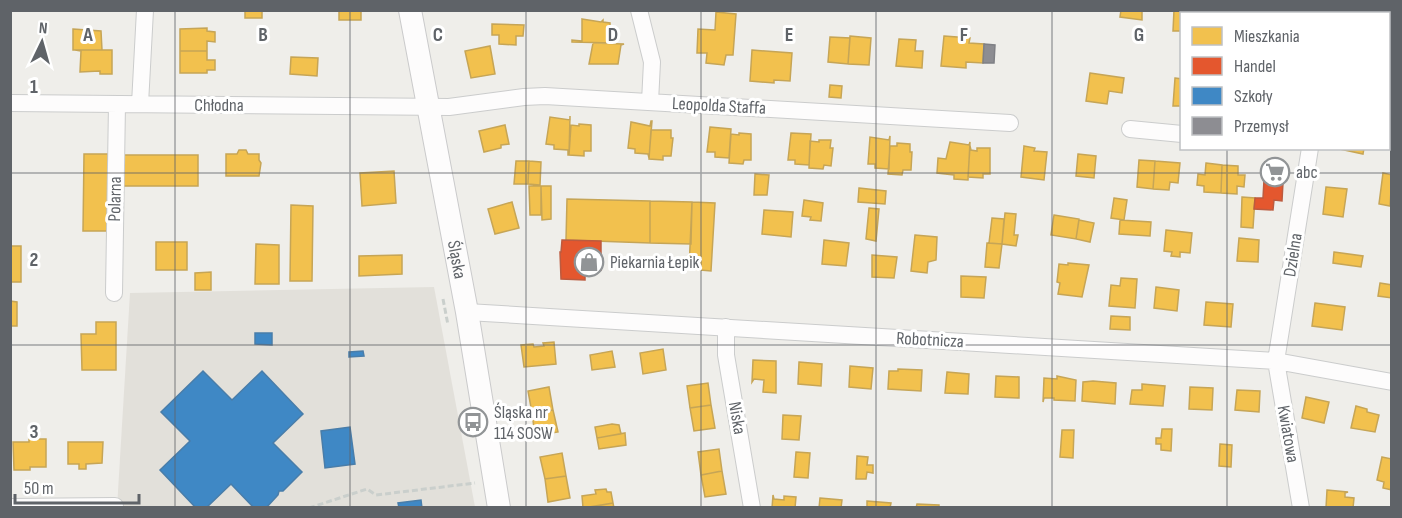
<svg xmlns="http://www.w3.org/2000/svg" width="1402" height="518" viewBox="0 0 1402 518" font-family="'Sofia Sans Condensed',sans-serif">
	<style>
		.education { fill: #e2e0da }
		.homes { fill: #f2c14e; stroke: #c6a556; stroke-width: 1.5 }
		.shops { fill: #e4572e; stroke: #bc5b3f; stroke-width: 1.5 }
		.schools { fill: #3f88c5; stroke: #497da9; stroke-width: 1.5 }
		.industry { fill: #8d8d92; stroke: #7f8085; stroke-width: 1.5 }
		.lines { fill: none; stroke-linecap: round; stroke-linejoin: round }
		.street-casing { stroke: #cbcccc; stroke-width: 18 }
		.secondary-casing { stroke: #cacacb; stroke-width: 24 }
		.path { stroke: #cacfcc; stroke-width: 3; stroke-dasharray: 6 3; stroke-linecap: butt }
		.street { stroke: #fdfcfc; stroke-width: 16 }
		.secondary { stroke: #fdfcfc; stroke-width: 22 }
		.grid { fill: none; stroke: #5f6368; stroke-width: 1.5; stroke-opacity: 0.55 }
		.labels { text-anchor: middle; dominant-baseline: central; stroke-width: 6; stroke-linejoin: round; paint-order: stroke }
		.street-label { font-size: 18px; fill: #5f6368; stroke: #fff }
		.poi-label { font-size: 18px; fill: #5f6368; stroke: #fff; text-anchor: start }
		.grid-label { font-size: 20px; text-anchor: middle; font-weight: bold; fill: #5f6368; stroke: #fff; stroke-width: 6; stroke-linejoin: round; paint-order: stroke }
	</style>
	<rect width="100%" height="100%" fill="#efeeea"/>
	<path class="education" d="M434,287L475,507L117,508L130,293Z"/>
	<path class="homes" d="M245,10H262V18H245Z
		M339,10H361V20H339Z
		M1121,10H1142V20L1120,17Z
		M1174,10H1196V14H1182V31H1173Z
		M716,12L736,14L733,55H726L724,65L706,63L707,53H697L698,29L715,30Z
		M582,19L601,22L603,20V22L610,23V42L613,43L572,42V40L582,41Z
		M492,24L524,25L523,36H516V45L499,44V35H492Z
		M207,28V31L215,32V42L207,41V51H180V29Z
		M73,29L101,31L102,50H73Z
		M850,36L871,38L869,65L848,64Z
		M944,36L970,38L969,43L984,44L983,63L966,62V68L941,66Z
		M830,37L850,38L848,64L828,62Z
		M899,39L916,40L915,51H923L922,68L896,66Z
		M593,43L624,44L621,45L618,64H589Z
		M490,46L495,74L471,78L465,51Z
		M75,50H112V74H100V71L80,72L81,51Z
		M752,50L792,53L790,81L774,80V83L750,81Z
		M180,51H207V60H215V70H207V73H180Z
		M291,57L318,58L317,76L290,74Z
		M1090,73L1124,78L1122,93L1109,91L1107,104L1086,101Z
		M1175,78L1182,79V106H1173Z
		M830,85L842,86L841,98L829,97Z
		M1390,103H1392V130H1388Z
		M570,116L569,155H568V150L554,149V145L546,144L550,117L570,120Z
		M651,121H652L649,158L648,154L635,153V149L628,148L631,122L650,126Z
		M579,124L591,125V151H584V156L569,155L571,125L579,126Z
		M505,125L509,144L501,145V148L484,152L479,131Z
		M710,127L731,129L729,158L715,157V152H707Z
		M651,130H671V138H673L671,156H663V160L649,159Z
		M739,133L751,134V160H744L743,164L729,163L731,134L739,135Z
		M791,133L811,134L809,165L795,164V160H788Z
		M890,136L889,169L875,168V164H868L870,137L889,140Z
		M819,140H831L830,148H833L831,166L824,165L823,169L809,168L810,141L819,142Z
		M950,142L969,145L970,142L968,180L954,179V175L937,173L938,158L946,159Z
		M897,143L910,144V152H912L911,170H903L902,175L888,174L890,146H897Z
		M970,146L971,150L977,151V148H990V174H983V178L968,177Z
		M1024,146L1035,148L1034,151L1047,152L1044,180L1021,177Z
		M1335,148H1364L1363,154Z
		M239,150H246L248,154H259V160L261,163L259,176H226V154H237Z
		M84,154H108L107,231H83Z
		M1078,154L1096,156L1094,178L1076,176Z
		M123,155H198V186H123Z
		M1139,160L1155,161L1153,189L1137,187Z
		M516,161H529L528,184H514Z
		M529,161L541,162L540,185L528,184Z
		M1155,161L1180,163L1178,183L1170,182L1169,190L1153,189Z
		M1206,163L1222,165L1221,193L1204,192V186L1197,185L1198,174L1205,175Z
		M1222,165L1238,166V175H1245L1244,187L1237,186V194L1221,193Z
		M394,171L396,203L362,206L360,173Z
		M1383,173L1392,175L1390,206L1379,204Z
		M755,174L769,175L767,195H754Z
		M529,186H541V215H530Z
		M541,186H551V219L542,220Z
		M1326,187L1347,189L1343,217L1323,214Z
		M859,188L886,191L885,204L858,202Z
		M1242,197L1255,198L1253,228L1241,227Z
		M1114,198L1127,200L1124,220L1111,218Z
		M567,199L650,201V243L566,240Z
		M804,200L823,203L821,221L810,220L811,217L802,216Z
		M650,201L692,202L691,244L650,243Z
		M512,202L519,228L495,234L488,209Z
		M692,202L715,203L711,271L689,269Z
		M291,205L313,206L312,281H290Z
		M869,208L879,209L876,241L866,239Z
		M764,210L793,212L791,237L762,234Z
		M1005,213L1016,214L1014,235H1018L1016,246L1002,244Z
		M1054,215L1079,219L1076,239L1051,235Z
		M992,218L1004,219L1002,244L989,243Z
		M1079,220L1094,223L1090,242L1076,239Z
		M1120,220L1151,222L1150,236L1119,234Z
		M1166,230L1192,233L1190,253L1180,252V257L1171,256L1172,252L1164,251Z
		M915,235L937,237L936,260L928,262L927,273L911,271Z
		M1239,238L1259,240L1258,262L1237,261Z
		M824,240L849,243L846,266L822,264Z
		M156,242H187V270H156Z
		M987,243L1002,244L999,268L985,267Z
		M256,244L279,245V284H255Z
		M10,246H21V282H11Z
		M1334,252L1363,256L1361,267L1333,263Z
		M402,255V274L359,276V256Z
		M872,255L897,257L894,278L872,277Z
		M1068,263L1089,265L1082,297L1058,294L1060,283L1057,282L1059,264L1068,265Z
		M211,272V290H195V273Z
		M961,276L986,277L984,298L961,297Z
		M1121,278L1137,279L1135,308L1109,306L1111,285L1120,286Z
		M1380,283L1392,285V298L1378,296Z
		M1156,287L1179,290L1177,311L1154,308Z
		M10,301L17,302V326H10Z
		M1206,302L1233,304L1231,327L1204,325Z
		M1315,303L1345,307L1342,330L1312,326Z
		M1111,316L1130,317V330L1110,329Z
		M96,322H116V370H82L81,334H96Z
		M554,342L556,364L524,367L521,345L533,344L534,347L544,346L543,343Z
		M663,349L666,370L643,374L640,353Z
		M612,351L615,367L592,370L590,355Z
		M753,360L776,361V393L763,392L764,380L754,379L752,382Z
		M799,362L822,364L821,386L798,384Z
		M850,366L873,368L871,389L849,387Z
		M898,369L922,370L921,391L888,389L889,371H898Z
		M947,372L969,374L968,394L945,393Z
		M996,376L1019,377V398L995,397Z
		M1057,376L1076,380L1075,401L1054,400V398H1044L1043,402L1044,378L1057,379Z
		M1093,381L1116,383L1115,404L1082,401L1083,382Z
		M708,383L711,405L690,408L687,386Z
		M1142,384L1165,386L1163,406L1130,404L1132,390H1142Z
		M549,387L553,410L532,413L528,391Z
		M1190,387L1213,388L1212,410L1189,409Z
		M1237,390L1260,391L1259,412L1235,410Z
		M1306,397L1329,402L1324,423L1302,418Z
		M711,405L715,428L694,431L690,408Z
		M1356,406L1367,409V412L1379,415L1375,432L1351,428Z
		M553,410L558,432L535,436L532,413Z
		M783,415L801,416L799,440L782,439Z
		M612,424L619,425L621,434L597,438L595,427Z
		M1162,429H1172L1171,451L1161,450V444H1156V438H1161Z
		M1062,430H1074L1073,458L1060,457Z
		M625,433L626,445L599,449L597,438Z
		M29,439H46V467H30V470H14L13,442H29Z
		M68,442H103L102,463L86,464V469H79V464H68Z
		M1220,444L1232,445L1231,467L1219,466Z
		M719,449L722,471L701,475L698,452Z
		M796,452L810,453L808,478L794,477Z
		M562,453L566,476L545,479L540,457Z
		M857,456L868,457L867,465H873V473L867,472L866,479H856Z
		M1382,457L1392,459V490L1383,488L1384,482L1377,480Z
		M722,471L726,494L705,497L701,475Z
		M566,476L570,498L548,502L545,479Z
		M606,489L607,492H611L613,503L583,508L582,496L596,494L595,490Z
		M1327,490L1348,492L1345,493V497L1354,498L1353,508H1326Z
		M773,495L774,499L784,500V496L796,497L795,508H772Z
		M820,498L842,500L841,508H819Z
		M867,501L891,503L890,508H867Z
		M613,503L614,508H586Z
		M917,504L939,505V508H916Z"/>
	<path class="shops" d="M1265,162L1284,164L1282,201L1274,200L1273,210L1254,209L1255,198H1263Z
		M562,240L601,241V270L596,273H585V280L561,279L560,252H561Z"/>
	<path class="schools" d="M255,333H272V345L255,344Z
		M363,351L364,356L349,357V352Z
		M203,371L232,400L262,371L303,414L273,443L302,472L283,491H279L278,495L266,508H254L231,484L206,508H196L160,470L190,441L161,412Z
		M350,427L355,464L325,468L321,431Z
		M421,500L422,508H399L398,503Z"/>
	<path class="industry" d="M984,44L995,45L994,63H983Z"/>
	<g class="lines">
		<g class="street-casing">
			<path id="street" d="M639,10L652,62L650,102
				M1304,10L1316,14
				M1330,14L1331,10
				M10,103L449,107L524,97L545,96L1010,123
				M140,104L145,10
				M1130,129L1182,134
				M114,293L117,104
				M467,312L1276,361L1392,382
				M726,327V355L752,508
				M10,507L115,506
				M1301,508L1276,361L1310,148"/>
		</g>
		<g class="secondary-casing">
			<g id="secondary">
				<path id="s1" d="M410,10L467,312L499,508"/>
			</g>
		</g>
		<path class="path" d="M443,299L448,325
			M309,508L367,489L376,495L475,483"/>
		<use href="#street" class="street"/>
		<use href="#secondary" class="secondary"/>
	</g>
	<path class="grid" d="M175,10V508M350,10V508M526,10V508M701,10V508M876,10V508M1052,10V508M1227,10V14M1227,148V508M10,173H1392M10,345H1392"/>
	<defs>
		<g id="supermarket-ring" transform="scale(1.5)"><circle r="9.5" fill="#fff" stroke="#919496" stroke-width="1.5"/><path d="M-6-5.5h2.5l.6 2H6L4.5 2H-2.5L-4.4-4H-6ZM-1.5 3.2a1.3 1.3 0 1 0 .1 0ZM3 3.2a1.3 1.3 0 1 0 .1 0Z" fill="#919496"/></g>
		<g id="shop-ring" transform="scale(1.5)"><circle r="9.5" fill="#fff" stroke="#919496" stroke-width="1.5"/><path d="M-5-2.5h2.3a2.7 3.5 0 0 1 5.4 0H5L5.5 6h-11ZM-1.5-2.5h3a1.5 2.3 0 0 0-3 0Z" fill="#919496"/></g>
		<g id="bus-ring" transform="scale(1.5)"><circle r="9.5" fill="#fff" stroke="#919496" stroke-width="1.5"/><path d="M-5-6H5V4H4V6H2V4H-2V6H-4V4H-5ZM-3.5-4V0h7V-4ZM-3.5 1.2v1.5H-2V1.2ZM2 1.2v1.5H3.5V1.2Z" fill="#919496"/></g>
	</defs>
	<g fill-rule="evenodd">
		<use href="#supermarket-ring" x="1275" y="172"/>
		<use href="#shop-ring" x="589" y="262"/>
		<use href="#bus-ring" x="473" y="422"/>
	</g>
	<g class="labels">
		<g class="street-label">
			<text x="219" y="105">Chłodna</text>
			<text transform="translate(719 106) rotate(3)">Leopolda Staffa</text>
			<text transform="translate(115 199) rotate(-89)">Polarna</text>
			<text transform="translate(1293 255) rotate(-81)">Dzielna</text>
			<text stroke="none"><textPath href="#s1" startOffset="254">Śląska</textPath></text>
			<text transform="translate(930 340) rotate(3)">Robotnicza</text>
			<text transform="translate(737 418) rotate(80)">Niska</text>
			<text transform="translate(1288 434) rotate(80)">Kwiatowa</text>
		</g>
		<g class="poi-label">
			<text x="1296" y="172">abc</text>
			<text x="610" y="262">Piekarnia Łepik</text>
			<text x="494" y="412">Śląska nr<tspan x="494" dy="21">114 SOSW</tspan></text>
		</g>
	</g>
	<g class="grid-label">
		<text x="88" y="41">A</text>
		<text x="263" y="41">B</text>
		<text x="438" y="41">C</text>
		<text x="613" y="41">D</text>
		<text x="789" y="41">E</text>
		<text x="964" y="41">F</text>
		<text x="1139" y="41">G</text>
		<text x="34" y="93">1</text>
		<text x="34" y="266">2</text>
		<text x="34" y="438">3</text>
	</g>
	<rect width="1402" height="518" fill="none" stroke="#5f6368" stroke-width="24"/>
	<rect x="1180" y="12" width="210" height="138" fill="#ffffff" stroke="#bfc1c3" stroke-width="1.5"/>
	<rect x="1192" y="27" width="30" height="18" fill="#f2c14e" stroke="#bfc1c3" stroke-width="1.5"/>
	<text x="1234" y="42" font-size="18" fill="#5f6368">Mieszkania</text>
	<rect x="1192" y="57" width="30" height="18" fill="#e4572e" stroke="#bfc1c3" stroke-width="1.5"/>
	<text x="1234" y="72" font-size="18" fill="#5f6368">Handel</text>
	<rect x="1192" y="87" width="30" height="18" fill="#3f88c5" stroke="#bfc1c3" stroke-width="1.5"/>
	<text x="1234" y="102" font-size="18" fill="#5f6368">Szkoły</text>
	<rect x="1192" y="117" width="30" height="18" fill="#8d8d92" stroke="#bfc1c3" stroke-width="1.5"/>
	<text x="1234" y="132" font-size="18" fill="#5f6368">Przemysł</text>
	<g transform="translate(42 42) rotate(5)" stroke="#ffffff" stroke-width="4.5" paint-order="stroke">
	<path d="M0-4.5L10 22L0 15L-10 22Z" fill="#5f6368"/>
	<text y="-9" font-size="16" font-weight="bold" text-anchor="middle" fill="#5f6368">N</text>
	</g>
	<path d="M15 494v9h124v-9" fill="none" stroke="#5f6368" stroke-width="3"/>
	<text x="24" y="494" font-size="18" fill="#5f6368" stroke="#ffffff" stroke-width="4.5" paint-order="stroke">50 m</text>
</svg>
